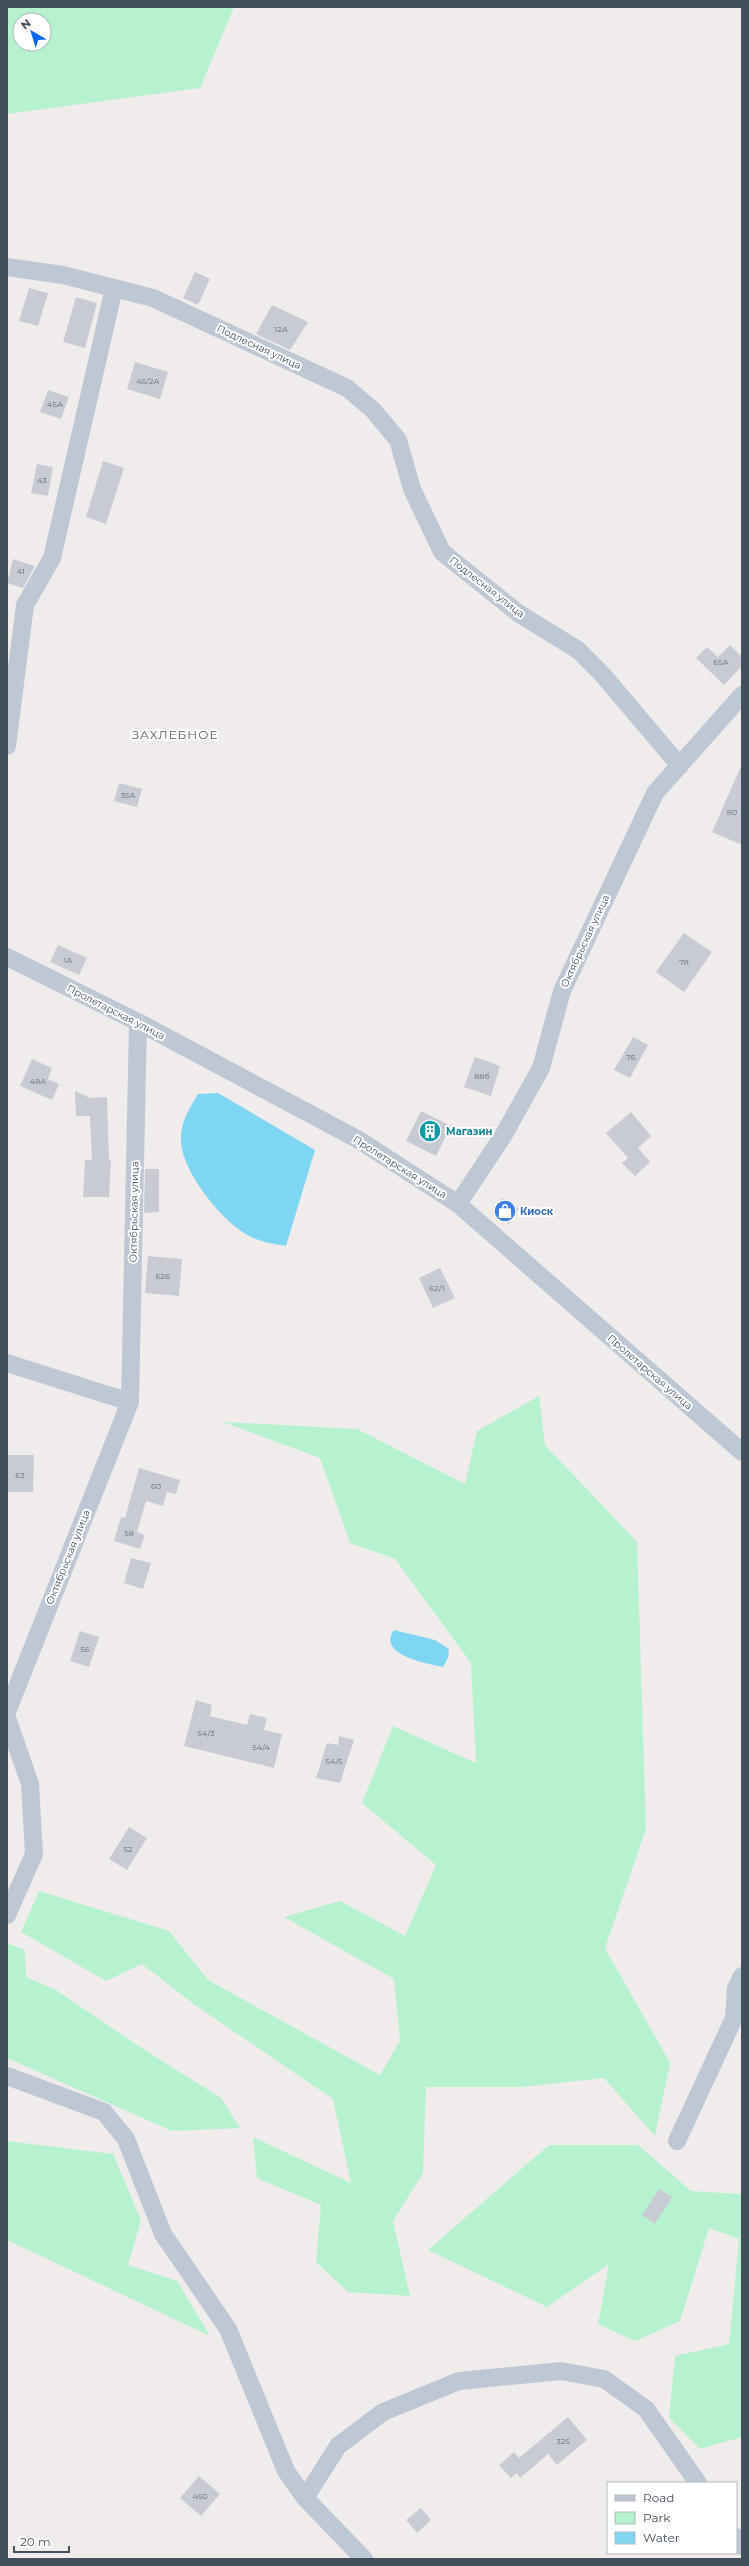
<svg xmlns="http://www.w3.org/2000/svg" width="749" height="2566" viewBox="0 0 749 2566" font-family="Montserrat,sans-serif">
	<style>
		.green { fill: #b6f2d0; fill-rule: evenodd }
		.water { fill: #7fd6f3 }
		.building { fill: #c8cbd3 }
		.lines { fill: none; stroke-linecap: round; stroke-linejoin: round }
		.minor { stroke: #bec8d4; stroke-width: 18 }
		.labels { text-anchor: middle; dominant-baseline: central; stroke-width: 4; stroke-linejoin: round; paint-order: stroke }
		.number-label { font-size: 8px; fill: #646e7a }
		.street-label { font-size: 10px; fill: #434f5c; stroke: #fff }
		.culture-label { font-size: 10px; font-weight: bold; fill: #0d838f; stroke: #fff; text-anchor: start }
		.shop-label { font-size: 10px; font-weight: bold; fill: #366cbe; stroke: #fff; text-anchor: start }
		.quarter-label { font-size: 12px; letter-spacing: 1px; fill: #595d62; stroke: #fff }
	</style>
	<rect width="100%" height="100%" fill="#f0ecec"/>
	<path class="green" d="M7,7H234L200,88L7,114ZM20,20H44V44H20Z
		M539,1396L545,1445L637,1542L646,1829L605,1948L670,2063L655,2136L604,2078L522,2087H426L423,2173L393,2221L410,2296L348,2292L316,2262L321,2205L257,2178L253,2137L351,2183L333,2099L195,2005L142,1964L106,1981L21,1932L39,1891L169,1931L208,1980L380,2075L400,2041L394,1979L284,1917L340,1901L405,1936L436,1865L362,1803L393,1726L476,1763L471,1663L395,1559L350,1543L320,1458L223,1422L357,1429L465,1484L477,1431Z
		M7,1943L25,1950L26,1977L56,1990L137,2045L221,2098L240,2128L172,2131L7,2058Z
		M7,2141L113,2154L141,2220L128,2265L177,2281L210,2336L7,2240Z
		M549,2145H638L691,2191L742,2194V2437L700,2449L669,2418L675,2356L729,2344L739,2239L709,2228L680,2321L635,2341L598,2324L609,2264L547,2307L428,2250Z"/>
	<path class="water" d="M218,1093L315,1150L286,1246C276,1244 265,1243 256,1239C227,1229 182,1173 181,1141C180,1123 189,1109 198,1094Z
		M394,1630L435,1640L449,1649L448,1658L443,1667C428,1664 376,1655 394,1630Z"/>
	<path class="building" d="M195,272L210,279L198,305L183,298Z
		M29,288L48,293L38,326L19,321Z
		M76,297L97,303L85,348L63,342Z
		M272,305L308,322L290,350L256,334Z
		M135,362L168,372L160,399L127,389Z
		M48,390L69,397L61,419L40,412Z
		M103,461L124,468L106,524L86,517Z
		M37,464L53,467L48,496L31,493Z
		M13,559L35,566L23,588L7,583Z
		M730,645L742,657V666L724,685L696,658L707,647L718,657Z
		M742,764V845L712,832Z
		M119,783L142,789L137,807L114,801Z
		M684,933L712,952L684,992L656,972Z
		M58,945L87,958L79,975L50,962Z
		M633,1037L648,1045L630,1078L614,1070Z
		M475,1057L500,1066L491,1096L464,1087Z
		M32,1059L52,1068L48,1079L59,1084L52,1100L20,1086Z
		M75,1091L90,1098L107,1097L109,1160H111L109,1197H83L85,1160H92L90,1116H76Z
		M421,1111L451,1126L436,1156L406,1141Z
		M631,1112L651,1136L638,1148L650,1162L635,1176L622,1163L628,1158L606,1133Z
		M145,1169H159V1212L144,1213Z
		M502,1198L519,1209L509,1224L493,1213Z
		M148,1256L182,1259L179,1296L145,1293Z
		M440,1268L455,1298L433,1308L419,1278Z
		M7,1455H34L33,1492H7Z
		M139,1468L180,1480L176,1494L167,1492L163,1506L146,1501L137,1532L145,1535L140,1549L114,1541L121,1517L125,1518Z
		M131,1558L151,1563L143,1589L124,1583Z
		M80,1631L99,1637L89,1667L70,1661Z
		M196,1700L212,1705L210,1716L247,1725L250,1714L267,1718L264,1730L282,1734L274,1768L184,1746Z
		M339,1736L354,1740L340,1783L316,1778L327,1743L338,1745Z
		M129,1827L147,1838L127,1870L109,1859Z
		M659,2189L672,2197L655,2224L642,2215Z
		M568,2417L587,2440L557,2465L548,2454L520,2478L517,2473L511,2478L499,2465L514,2452L519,2458Z
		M199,2476L220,2494L201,2516L180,2498Z
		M421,2508L431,2520L417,2533L406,2520Z"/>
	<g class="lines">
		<path class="minor" d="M7,267L63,275L153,298L347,388L373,410L398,440L412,489L442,552L518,613L578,650L602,674L680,766
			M7,746L25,605L52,558L114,288
			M7,957L138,1022L359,1140L458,1204L742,1452
			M458,1204L503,1136L541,1068L562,991L655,793L742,695
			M7,1363L130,1402
			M7,1712L130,1402L138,1022
			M7,1718L30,1784L34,1854L7,1915
			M7,2076L104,2112L126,2139L163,2234L228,2329L286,2471L305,2498L364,2559
			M677,2141L734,2018L736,1988L742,1976
			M305,2498L338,2446L383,2412L459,2381L561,2371L604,2379L646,2409L698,2483
			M736,2537L742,2546"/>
	</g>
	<defs>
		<g id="building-disc" transform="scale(1.15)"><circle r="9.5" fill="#0f9aa8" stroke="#fff"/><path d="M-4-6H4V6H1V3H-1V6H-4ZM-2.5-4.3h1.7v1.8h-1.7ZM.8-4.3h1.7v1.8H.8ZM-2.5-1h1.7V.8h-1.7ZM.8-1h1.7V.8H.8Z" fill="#fff"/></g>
		<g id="shop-disc" transform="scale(1.15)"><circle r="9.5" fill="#3f7fe0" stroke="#fff"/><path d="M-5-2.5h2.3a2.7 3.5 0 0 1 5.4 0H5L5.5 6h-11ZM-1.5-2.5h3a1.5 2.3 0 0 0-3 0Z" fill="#fff"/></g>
	</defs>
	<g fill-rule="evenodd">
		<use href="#building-disc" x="430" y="1131"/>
		<use href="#shop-disc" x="505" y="1211"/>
	</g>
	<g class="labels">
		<g class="number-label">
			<text x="281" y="329">12А</text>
			<text x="148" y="381">45/2А</text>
			<text x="55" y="404">45А</text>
			<text x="42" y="480">43</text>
			<text x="21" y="571">41</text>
			<text x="721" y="662">65А</text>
			<text x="128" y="795">35А</text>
			<text x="732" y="812">80</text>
			<text x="68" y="960">1А</text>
			<text x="684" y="962">78</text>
			<text x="631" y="1057">76</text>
			<text x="482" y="1076">88б</text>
			<text x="38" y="1081">48А</text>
			<text x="163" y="1276">62Б</text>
			<text x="437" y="1288">62/1</text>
			<text x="20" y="1475">63</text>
			<text x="156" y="1486">60</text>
			<text x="129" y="1533">58</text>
			<text x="85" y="1649">56</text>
			<text x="206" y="1733">54/3</text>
			<text x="261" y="1747">54/4</text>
			<text x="334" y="1761">54/5</text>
			<text x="128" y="1849">52</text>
			<text x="563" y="2441">325</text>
			<text x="200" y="2496">450</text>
		</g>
		<g class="street-label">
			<text transform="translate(259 347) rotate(25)">Подлесная улица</text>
			<text transform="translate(487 587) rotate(38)">Подлесная улица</text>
			<text transform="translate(585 941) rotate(-65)">Октябрьская улица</text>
			<text transform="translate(116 1012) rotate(27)">Пролетарская улица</text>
			<text transform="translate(400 1167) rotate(32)">Пролетарская улица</text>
			<text transform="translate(134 1212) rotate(-89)">Октябрьская улица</text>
			<text transform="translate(650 1372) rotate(41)">Пролетарская улица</text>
			<text transform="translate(68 1557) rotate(-68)">Октябрьская улица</text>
		</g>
		<g class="culture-label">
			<text x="446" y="1131">Магазин</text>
		</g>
		<g class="shop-label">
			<text x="520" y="1211">Киоск</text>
		</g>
		<g class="quarter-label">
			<text x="175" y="734">ЗАХЛЕБНОЕ</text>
		</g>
	</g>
	<rect width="749" height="2566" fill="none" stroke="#434f5c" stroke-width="16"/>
	<rect x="607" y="2482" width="130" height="72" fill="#ffffff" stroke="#b4b9be"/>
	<rect x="615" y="2495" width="20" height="6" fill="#bec8d4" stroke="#b4b9be"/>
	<text x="643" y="2502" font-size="12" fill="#434f5c">Road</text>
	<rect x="615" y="2512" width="20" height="12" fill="#b6f2d0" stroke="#b4b9be"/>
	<text x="643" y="2522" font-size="12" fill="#434f5c">Park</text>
	<rect x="615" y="2532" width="20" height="12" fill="#7fd6f3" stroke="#b4b9be"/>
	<text x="643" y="2542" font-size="12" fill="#434f5c">Water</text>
	<g transform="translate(32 32) rotate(322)"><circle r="19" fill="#ffffff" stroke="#b4b9be"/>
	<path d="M0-3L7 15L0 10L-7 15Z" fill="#0a64ec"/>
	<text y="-6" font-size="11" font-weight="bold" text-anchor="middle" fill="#434f5c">N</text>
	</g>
	<path d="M14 2546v6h55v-6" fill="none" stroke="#434f5c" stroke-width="2"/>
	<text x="20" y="2546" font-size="12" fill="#434f5c" stroke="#ffffff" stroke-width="3" paint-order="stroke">20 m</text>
</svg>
